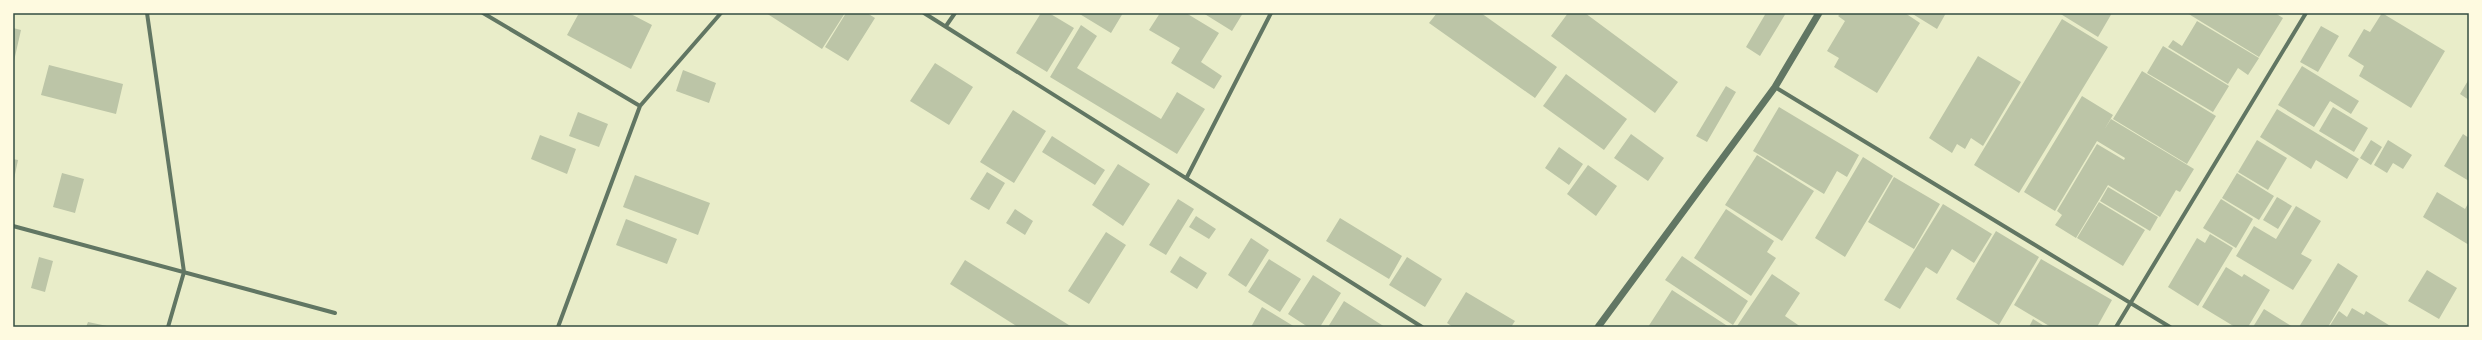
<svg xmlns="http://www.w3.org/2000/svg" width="2482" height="340" viewBox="0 0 2482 340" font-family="'Titillium Web',sans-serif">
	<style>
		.building { fill: #bcc5a7 }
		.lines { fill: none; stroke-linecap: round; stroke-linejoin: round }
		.minor { stroke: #617663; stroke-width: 4 }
		.tertiary { stroke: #617663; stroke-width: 7 }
		.neatline { fill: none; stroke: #344e41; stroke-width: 1.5 }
	</style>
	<rect width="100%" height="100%" fill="#e9edc9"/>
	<path class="building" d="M579,13H629L652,25L631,69L567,35Z
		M766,13H845L822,49Z
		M846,13H867L875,18L848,61L825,47Z
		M1041,13H1049L1074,28L1047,72L1016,53Z
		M1078,13H1123L1111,33Z
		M1160,13H1186L1219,33L1201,62L1222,76L1214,89L1171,63L1180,48L1149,30Z
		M1203,13H1243L1232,31Z
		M1437,13H1481L1557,67L1535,98L1429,23Z
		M1568,13H1585L1678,82L1655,113L1551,36Z
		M1766,13H1786L1760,56L1746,47Z
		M1841,13H1905L1920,23L1877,93L1834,67L1839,58L1827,51L1845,21L1838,16Z
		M1911,13H1946L1937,29Z
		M2059,13H2112L2098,37Z
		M2187,13H2275L2283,18L2259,57Z
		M2382,13L2445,51L2411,108L2359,76L2364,66L2348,56L2364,29L2370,32Z
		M2062,19L2108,47L2019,193L1974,165Z
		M2197,21L2259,58L2248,75L2238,68L2228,84L2168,47L2173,40L2182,46Z
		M1081,25L1097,36L1077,68L1161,119L1177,92L1205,109L1177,154L1050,77Z
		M2321,26L2339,36L2318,72L2300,62Z
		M13,28L21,30L14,61H13Z
		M2163,46L2229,86L2213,112L2147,73Z
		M1978,56L2021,82L1983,146L1971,138L1965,149L1957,144L1952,153L1929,138Z
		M935,63L973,87L949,125L910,101Z
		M49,65L123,84L116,114L41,95Z
		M2302,66L2359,101L2351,114L2330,101L2314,127L2278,105Z
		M683,70L716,83L709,103L676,91Z
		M2142,71L2216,116L2187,164L2113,119Z
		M1566,74L1627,119L1604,150L1543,106Z
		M2469,79V100L2460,94Z
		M1726,86L1736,92L1707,142L1696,136Z
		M2082,96L2113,115L2104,130L2111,119L2194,169L2180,192L2176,190L2160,217L2108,185L2076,238L2055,225L2062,215L2057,211L2097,144L2124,160L2125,158L2097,141L2055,211L2024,192Z
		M1779,107L1859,155L1847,177L1837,171L1824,194L1753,151Z
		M2333,107L2368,128L2354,152L2319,131Z
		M2277,109L2359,159L2347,179L2316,160L2311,169L2260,137Z
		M1013,110L1046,131L1014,183L980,162Z
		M578,112L608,124L599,147L569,136Z
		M1631,134L1664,158L1648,181L1614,158Z
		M2463,134L2469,138V181L2444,166Z
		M540,135L576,149L567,174L531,159Z
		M1052,136L1105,170L1095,185L1042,152Z
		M2257,140L2287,158L2268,190L2238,172Z
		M2371,140L2382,147L2371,165L2360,158Z
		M2388,140L2412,155L2403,169L2393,163L2387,173L2374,165Z
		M1559,147L1583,164L1569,185L1545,168Z
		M1757,155L1814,191L1782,241L1725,205Z
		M1863,157L1893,176L1845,257L1815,238Z
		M13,159L18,160L14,179H13Z
		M1118,164L1150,184L1123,226L1092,205Z
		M1588,165L1617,186L1596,216L1567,194Z
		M987,172L1005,183L989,210L970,199Z
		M62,173L84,179L75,213L53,207Z
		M2237,173L2274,196L2259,220L2222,198Z
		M635,175L710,203L698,235L623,207Z
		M1894,177L1940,204L1914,249L1868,222Z
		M2108,187L2158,217L2150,231L2100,201Z
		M2437,192L2465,209L2469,202V245L2423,217Z
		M2277,197L2292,206L2278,229L2263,220Z
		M1178,199L1194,209L1166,255L1149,245Z
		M2221,199L2253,219L2236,248L2203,228Z
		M2099,202L2145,230L2123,266L2077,238Z
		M1943,204L1992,234L1974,263L1952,249L1937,274L1926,267L1900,309L1884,300Z
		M2296,206L2321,221L2301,254L2312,260L2293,290L2236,256L2254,226L2276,239Z
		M1015,209L1033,221L1025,235L1006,223Z
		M1726,209L1774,241L1767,252L1776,258L1751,296L1694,258Z
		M1196,216L1216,229L1209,239L1189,227Z
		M1340,218L1402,256L1389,279L1326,241Z
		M626,219L677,239L667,264L616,245Z
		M1996,231L2039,257L1999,325L1956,299Z
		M1106,232L1126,245L1089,304L1068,291Z
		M2210,234L2233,248L2198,306L2168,287L2197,238L2205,243Z
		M1251,238L1269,250L1246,287L1228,275Z
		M1180,256L1207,273L1197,289L1170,272Z
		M1682,256L1748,301L1733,325L1665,280Z
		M39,257L53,261L45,292L31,288Z
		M1407,257L1442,279L1425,307L1389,285Z
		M1269,259L1301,279L1280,312L1248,292Z
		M2041,259L2112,300L2097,327H2051L2014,305Z
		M965,260L1072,327H1018L950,284Z
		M2338,263L2358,276L2328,327H2299Z
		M2226,267L2242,277L2244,274L2270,290L2248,327H2235L2202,307Z
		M2427,270L2457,288L2439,319L2408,301Z
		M1772,274L1800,293L1785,316L1801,327H1739L1737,326Z
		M1313,275L1341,293L1320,327H1308L1288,314Z
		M1672,290L1729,327H1648Z
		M1466,292L1515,321L1511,327H1453L1447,323Z
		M1344,301L1385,327H1328Z
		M1262,307L1295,327H1251Z
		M2352,308L2364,315L2366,311L2392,327H2329L2339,311L2347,317Z
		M2264,309L2293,327H2253Z
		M2033,319L2046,327H2029Z
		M88,322L107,326V327H86Z"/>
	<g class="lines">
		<path class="minor" d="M147,13L184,272L168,327
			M483,13L640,106
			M924,13L1422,327
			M946,26L955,13
			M1775,87L2170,327
			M1187,177L1271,13
			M13,226L335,313
			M558,327L640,106L721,13
			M2116,327L2306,13"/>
		<path class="tertiary" d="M1598,327L1775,87L1819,13"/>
	</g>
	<rect width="2482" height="340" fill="none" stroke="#fefae0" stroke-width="28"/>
	<rect x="14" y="14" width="2454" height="312" class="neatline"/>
</svg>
